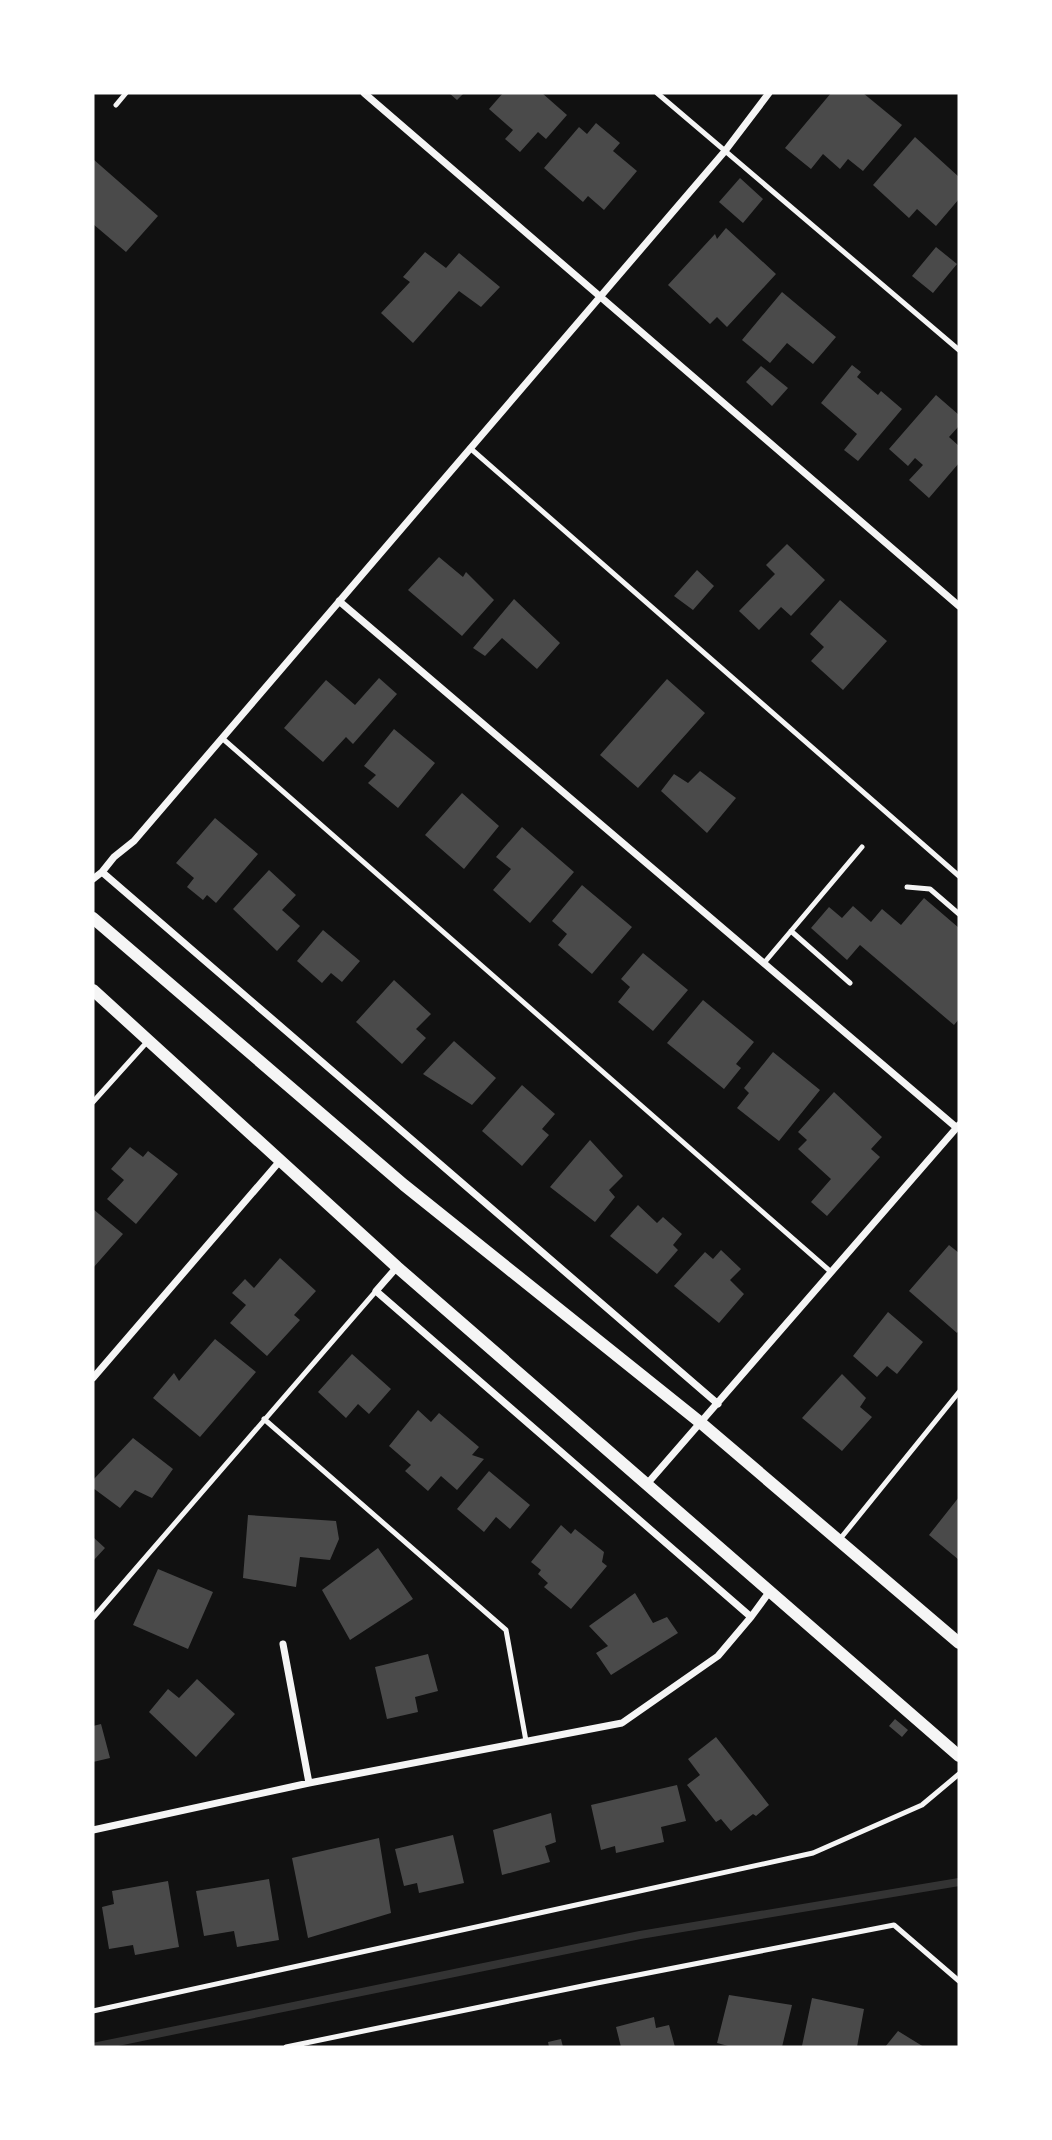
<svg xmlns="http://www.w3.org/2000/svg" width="1052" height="2140" viewBox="0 0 1052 2140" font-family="'Titillium Web',sans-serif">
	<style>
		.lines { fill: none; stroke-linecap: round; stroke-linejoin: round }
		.stream { stroke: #333; stroke-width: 8 }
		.building { fill: #4a4a4a }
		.service { stroke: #f5f5f5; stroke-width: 5 }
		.minor { stroke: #f5f5f5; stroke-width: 7 }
		.tertiary { stroke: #f5f5f5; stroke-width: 12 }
	</style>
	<rect width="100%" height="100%" fill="#111"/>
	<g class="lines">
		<path class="stream" d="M93,2047L640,1935L959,1882"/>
	</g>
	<path class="building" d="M449,93H464L457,100Z
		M503,93H542L567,115L546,139L538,132L520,152L505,139L513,130L489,109Z
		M831,93H863L902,125L863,171L848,159L840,169L823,154L811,169L785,148Z
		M596,123L620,143L613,151L637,171L604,210L588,196L583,202L544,168L579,127L587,134Z
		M915,137L959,177V199L936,226L917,209L909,218L873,185Z
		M93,159L158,216L126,252L93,224Z
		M740,178L763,199L743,223L719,202Z
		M726,228L776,274L727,327L717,317L710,324L668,285L715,234L717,239Z
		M936,247L957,264L933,293L912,276Z
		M425,252L446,268L459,253L500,287L481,307L459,291L413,343L381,313L410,282L403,277Z
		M782,292L836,337L813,364L787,343L770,363L742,340Z
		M852,365L861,372L857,377L878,395L881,391L902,409L858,461L844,450L857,434L821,403Z
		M761,366L788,388L772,406L746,382Z
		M936,395L959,415V426L949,437L959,446V463L929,498L909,480L923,465L915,458L908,466L889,449Z
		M787,544L825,580L791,616L781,607L759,630L739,611L775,574L766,565Z
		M439,557L463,577L466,572L494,600L462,636L408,590Z
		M697,570L714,586L693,610L674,596Z
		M514,599L560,643L537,669L502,638L485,656L473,648Z
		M840,600L887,641L843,690L811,661L824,647L810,634Z
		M379,678L397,694L353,744L346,737L323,762L284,728L326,680L355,705Z
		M667,679L705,713L638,788L600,755Z
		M394,729L435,763L398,808L368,783L376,775L364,766Z
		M700,771L736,798L707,833L661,791L674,774L688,783Z
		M462,793L499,826L464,869L425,835Z
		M215,818L258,854L216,903L207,895L203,900L187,887L194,878L176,863Z
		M522,827L574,872L530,923L493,890L511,869L496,857Z
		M269,870L296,895L282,910L300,926L277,951L233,909Z
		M582,885L632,927L592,974L558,945L567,934L552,921Z
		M924,898L959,928V1019L954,1025L860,945L847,960L811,928L829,907L842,918L853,906L871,922L882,909L901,925Z
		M323,930L360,961L342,982L331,973L322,983L297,961Z
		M643,953L688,990L653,1031L618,1002L630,987L621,979Z
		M394,980L431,1014L416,1029L426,1038L402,1064L356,1022Z
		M703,1000L754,1042L736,1064L741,1068L724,1089L667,1043Z
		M454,1041L496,1078L472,1105L423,1074Z
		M773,1052L820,1090L779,1141L737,1108L749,1093L744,1088Z
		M522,1085L555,1114L542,1129L549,1135L522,1166L482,1131Z
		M834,1092L882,1137L871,1149L880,1157L827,1216L811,1202L831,1179L798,1149L807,1140L798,1132Z
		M590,1140L623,1176L609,1190L615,1197L595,1222L550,1187Z
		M130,1147L143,1157L148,1151L178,1174L136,1224L107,1199L124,1180L111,1169Z
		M638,1205L657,1223L663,1217L682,1234L673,1245L678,1250L657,1274L610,1236Z
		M93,1209L123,1234L93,1268Z
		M949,1245L959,1253V1330L957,1333L909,1291Z
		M721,1250L741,1269L730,1280L744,1294L719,1323L674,1286L705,1252L713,1259Z
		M280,1258L316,1291L294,1315L300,1320L267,1356L230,1323L246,1305L232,1293L245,1279L254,1288Z
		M888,1312L923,1342L897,1374L887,1366L877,1377L853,1356Z
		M215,1339L256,1372L200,1437L153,1398L174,1373L179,1381Z
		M352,1354L391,1389L369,1414L358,1404L346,1418L318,1392Z
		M842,1374L866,1398L860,1407L872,1417L842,1451L802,1418Z
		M418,1410L431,1422L439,1413L479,1447L472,1455L484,1459L457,1490L441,1476L428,1491L405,1471L411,1465L389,1446Z
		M133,1438L173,1469L152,1498L135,1490L120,1508L93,1488V1480Z
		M489,1471L530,1505L510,1529L496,1517L484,1532L457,1509Z
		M959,1497V1560L929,1535Z
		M248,1515L336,1521L339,1539L330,1560L300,1557L296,1587L243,1578Z
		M561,1525L571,1534L575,1529L604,1552L602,1562L607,1566L571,1609L544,1587L548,1583L538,1574L541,1570L531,1562Z
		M93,1537L105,1548L93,1561Z
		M378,1548L413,1599L350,1640L322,1590Z
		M158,1569L213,1592L188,1649L133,1625Z
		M635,1593L653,1623L667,1617L678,1633L611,1675L596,1653L608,1646L589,1626Z
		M428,1654L438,1691L415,1697L418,1712L387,1719L375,1667Z
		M197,1679L235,1714L196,1757L149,1712L168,1689L179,1698Z
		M895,1719L908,1730L902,1737L889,1726Z
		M101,1724L110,1758L93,1762V1726Z
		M716,1737L769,1805L756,1816L753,1814L731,1831L721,1819L716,1822L687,1785L700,1775L688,1759Z
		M677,1785L686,1821L661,1827L664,1842L616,1853L615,1846L601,1850L591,1805Z
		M551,1813L556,1842L545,1846L550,1862L502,1875L493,1830Z
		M453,1835L464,1883L419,1893L417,1883L404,1886L395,1849Z
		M379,1838L391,1913L308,1938L292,1858Z
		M269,1879L279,1940L237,1947L234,1931L204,1936L196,1891Z
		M168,1881L179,1947L135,1955L133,1945L109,1949L102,1907L114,1904L112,1891Z
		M729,1995L792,2005L782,2047H732L717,2043Z
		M812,1998L864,2009L857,2047L802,2046Z
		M654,2017L656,2028L669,2025L675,2047H621L616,2027Z
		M898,2031L924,2047H885Z
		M561,2039L563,2047H549L548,2042Z"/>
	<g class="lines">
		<path class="service" d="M657,93L959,350
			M116,105L126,93
			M470,448L959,876
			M222,738L831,1272
			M907,887L930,889L959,914
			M791,931L850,983
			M764,963L862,847
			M93,1102L147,1042
			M264,1419L506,1630L526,1741
			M840,1539L959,1392
			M93,1618L376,1291
			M93,2011L813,1853L922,1805L959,1774
			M286,2047L597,1983L894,1925L959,1981"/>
		<path class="minor" d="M364,93L959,606
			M339,601L957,1128
			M102,872L718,1404
			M93,879L102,872L114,857L134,841L725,151L769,93
			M397,1267L376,1291L751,1617
			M93,1378L279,1162
			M647,1484L959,1125
			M283,1644L309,1783
			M93,1830L309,1783L622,1723L718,1656L751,1617L770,1591"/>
		<path class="tertiary" d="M93,918L404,1185L701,1423L959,1643
			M93,990L397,1267L959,1756"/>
	</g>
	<rect width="1052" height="2140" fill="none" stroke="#ffffff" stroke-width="189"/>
</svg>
